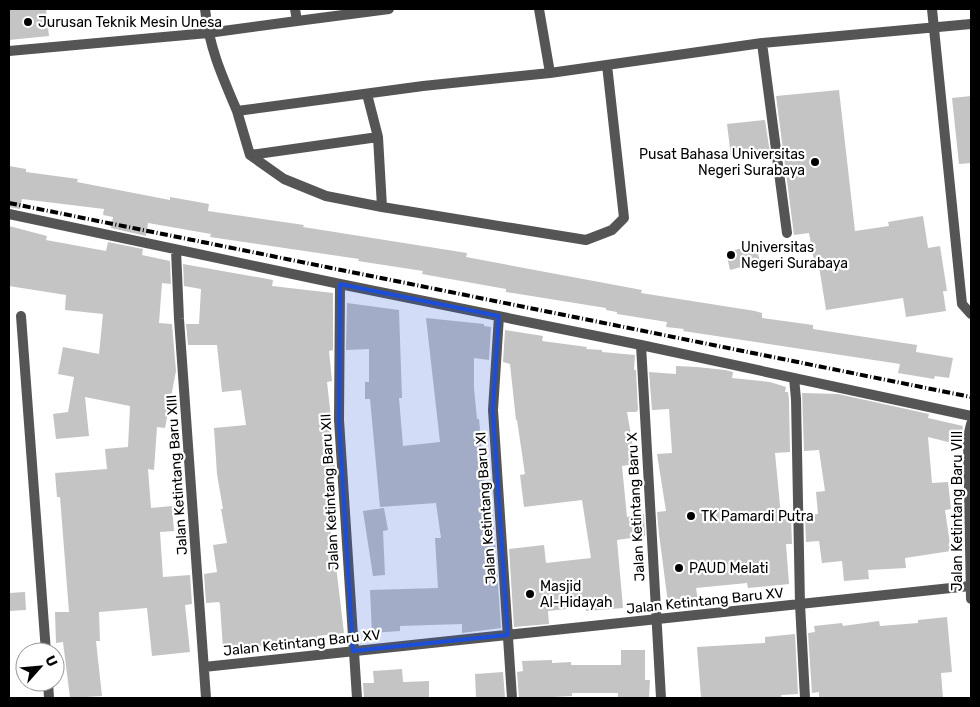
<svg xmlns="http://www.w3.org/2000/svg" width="980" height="707" viewBox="0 0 980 707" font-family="Rubik,sans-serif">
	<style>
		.building { fill: #c4c4c4 }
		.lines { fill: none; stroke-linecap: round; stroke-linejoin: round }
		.service { stroke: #555; stroke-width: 10 }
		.minor { stroke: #555; stroke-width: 10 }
		.rail { stroke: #000; stroke-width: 4; stroke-dasharray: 8 2.5 1 2.5; stroke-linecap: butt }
		.marked { fill: #1d4ed8; fill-opacity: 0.2; stroke: #1d4ed8; stroke-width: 4; stroke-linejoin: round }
		.poi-dot { fill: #000; stroke: #fff; stroke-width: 2 }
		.labels { text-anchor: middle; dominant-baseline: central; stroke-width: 4.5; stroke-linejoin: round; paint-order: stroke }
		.poi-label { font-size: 14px; fill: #000; stroke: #fff; text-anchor: start }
		.street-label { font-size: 14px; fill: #000; stroke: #fff }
	</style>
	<rect width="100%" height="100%" fill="#fff"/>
	<path class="building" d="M9,9H46L49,36L9,40Z
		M839,90L855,231L889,226L888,222L923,216L928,248L940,246L947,291H943L946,311L906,317L903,298L826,310L818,260L814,261L809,233L794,235L776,96Z
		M971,96V163L959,164L952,98Z
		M765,120L770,153L731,157L727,124Z
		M9,166L26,169V172L78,179L77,182L170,200V197L209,204L208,211L304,225L303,227L467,253L466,257L642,290L641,293L755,311L762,313V318L813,325V329L917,345L916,352L953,358L949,378L935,376L934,379L898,373L900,364L683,331L684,329L666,327L667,322L617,314V312L606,310V308L506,292V289L422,274L423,271L358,261L359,259L210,237L211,234L148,223L146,236L111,228L113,217L103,215L104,209L22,199L20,209L9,207Z
		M9,226L47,236L46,240L106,251L108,242L143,249L142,255L170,261L171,284L162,283L159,323L172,324L176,371L165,428L157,427L154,470L148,469L151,508L172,506L174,531L160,532L163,577L190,575L192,604L185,605L190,652L152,656L147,608L99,612L100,641H96L102,696L70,698L63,642L56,643L55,612H69L60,497H57L55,473L107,469L105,449L128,447L130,406L85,397L89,436L56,439L53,414L68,412L74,377L58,374L63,347L99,354L103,314L65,310L66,295L9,286Z
		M756,245L760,262L730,270L726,252Z
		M183,264L273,280L272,286L333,293V350L329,351L332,381L327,382L331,417H328L333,451L334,450L335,471L329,472L334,503L327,504L333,549H334L344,633L317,636V639L281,641V645L223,649L220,604L219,602L206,603L204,574L217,572L213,545L227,543L221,509H223L217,474L214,428L246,425L241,390L222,392L217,345H188L186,324H199L201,289L184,286Z
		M347,303L399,310L402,398H399L403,446L440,442L426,318L484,324V326L491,327L489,360L474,358V388L477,419H479L483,465H482L489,514L493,513L501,628L462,633V624L400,626V631L372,633L370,590L438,588L435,538H441L436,503L380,507L370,399H365V382H369V349L346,350Z
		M505,330L543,336L542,341L587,347L586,349L602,350V352L635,355L634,370H636L638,410L636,412H627L636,464L622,466L627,517L644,514L645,536L617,540L623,608L586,611L585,607L548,611L549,624L514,627L509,549L544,545L546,563L591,558L582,500L524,507L520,475L525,474L517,420H516L510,364L503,362Z
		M676,366L697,367L725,370L733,372L732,378L770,382L786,387L785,392H788L789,399L790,452L775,453L781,516H791L792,544H786L789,584L748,588L747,583L696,588L698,600L668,603L659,534L657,512L666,511L657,454L672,453L669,409L652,410L649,372L676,374Z
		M802,393L838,394L929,414L928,418L963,426L960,445L928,437L932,483L948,482L951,509L945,510L951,551L905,558L906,568L868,570L869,579L844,581L842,561L822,563L819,541L806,542L805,515L818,514L816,492L825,491L819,450L804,451Z
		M384,508L388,530L383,531L385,575L373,576L363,511Z
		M25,592L26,610L9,611V593Z
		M947,617L952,672L941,673L943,698H819V692L812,693L808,633L815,632L814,626L842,623L843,626L879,621L880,626L918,623V620Z
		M795,634L798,694L781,695L782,698H701L697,647L765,643V637Z
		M621,650H645V680H650L649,698H618V693H572V696L554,697L555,698H519L517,672L523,671L522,661L552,660V663L571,662V665H621Z
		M402,669L403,682L429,681V698H364L363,683H374L373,671Z
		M503,672L505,698H476L475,674Z"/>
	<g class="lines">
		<path class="service" d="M205,9C209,47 222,76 237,111L423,86L550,73L762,43L971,24
			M295,9L297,21L389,9
			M539,9L550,73
			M932,9L962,304L971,314
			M762,43L787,233
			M9,51L208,33L297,21
			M367,94L378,137L382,207
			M237,111L250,155L284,179L326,196L382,207L586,240L612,230L624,218L607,65
			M250,155L378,137"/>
		<path class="minor" d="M9,214L340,284L641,345L971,416
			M176,250L179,319L206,698
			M340,284L339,420L357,698
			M21,316L46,652
			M499,316L493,410L512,698
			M641,345L661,698
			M794,378L796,399L800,604L805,698
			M971,424L968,437L971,599
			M204,667L970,586
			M48,682L49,698"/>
		<path class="rail" d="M9,203L971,397"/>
	</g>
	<path class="marked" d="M340,284L499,316L493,410L508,635L353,651L339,420Z"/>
	<g class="poi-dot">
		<circle cx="28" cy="22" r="5"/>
		<circle cx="815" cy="162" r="5"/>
		<circle cx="731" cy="255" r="5"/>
		<circle cx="691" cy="516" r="5"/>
		<circle cx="679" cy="568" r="5"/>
		<circle cx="530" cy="594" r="5"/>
	</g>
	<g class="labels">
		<g class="poi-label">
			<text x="38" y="22">Jurusan Teknik Mesin Unesa</text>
			<text x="805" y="154" text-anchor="end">Pusat Bahasa Universitas<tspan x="805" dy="16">Negeri Surabaya</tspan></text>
			<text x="741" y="247">Universitas<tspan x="741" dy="16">Negeri Surabaya</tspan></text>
			<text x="701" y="516">TK Pamardi Putra</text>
			<text x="689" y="568">PAUD Melati</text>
			<text x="540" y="586">Masjid<tspan x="540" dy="16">Al-Hidayah</tspan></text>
		</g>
		<g class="street-label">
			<text transform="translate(177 475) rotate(-94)">Jalan Ketintang Baru XIII</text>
			<text transform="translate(330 492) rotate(-93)">Jalan Ketintang Baru XII</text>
			<text transform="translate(636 507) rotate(-93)">Jalan Ketintang Baru X</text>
			<text transform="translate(486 508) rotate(-94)">Jalan Ketintang Baru XI</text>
			<text transform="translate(957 511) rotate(-90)">Jalan Ketintang Baru VIII</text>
			<text transform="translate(705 601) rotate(-6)">Jalan Ketintang Baru XV</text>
			<text transform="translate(302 643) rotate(-6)">Jalan Ketintang Baru XV</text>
		</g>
	</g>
	<rect width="980" height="707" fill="none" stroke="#000000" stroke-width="20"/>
	<g transform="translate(40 667) rotate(63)"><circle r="24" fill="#ffffff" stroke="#999999"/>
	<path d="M0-4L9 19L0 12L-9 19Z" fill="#000000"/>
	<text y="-8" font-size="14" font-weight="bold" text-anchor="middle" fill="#000000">U</text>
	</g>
</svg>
